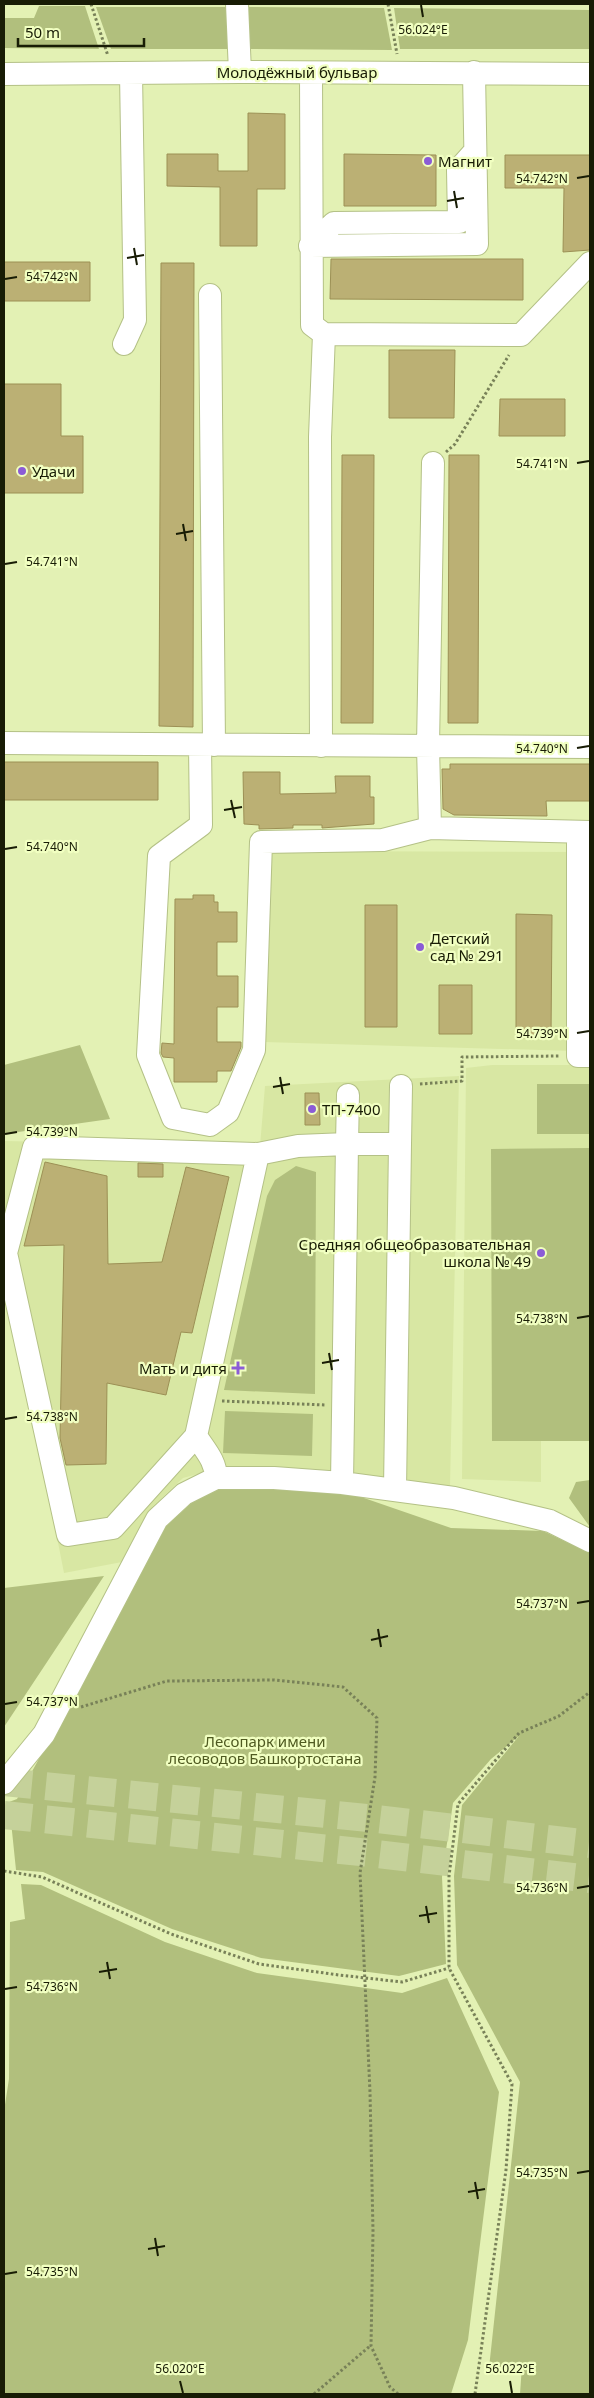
<svg xmlns="http://www.w3.org/2000/svg" width="594" height="2398" viewBox="0 0 594 2398" font-family="'Noto Sans',sans-serif">
	<style>
		.built { fill: #d8e7a3 }
		.green { fill: #b1bf7d }
		.building { fill: #bbb074; stroke: #9c9055 }
		.lines { fill: none; stroke-linecap: round; stroke-linejoin: round }
		.major-tunnel { stroke: #c5d19a; stroke-width: 28; stroke-dasharray: 28 14; stroke-linecap: butt }
		.minor-casing { stroke: #b4c186; stroke-width: 24 }
		.path { stroke: #788158; stroke-width: 3; stroke-dasharray: 2.5 2.5; stroke-linecap: butt }
		.minor { stroke: #fff; stroke-width: 22 }
		.ticks { fill: none; stroke: #181c05; stroke-width: 2 }
		.poi-dot { fill: #8b5cd6; stroke: #f1ffc1; stroke-width: 2 }
		.labels { text-anchor: middle; dominant-baseline: central; stroke-width: 4.5; stroke-linejoin: round; paint-order: stroke }
		.street-label { font-size: 15px; fill: #181c05; stroke: #f1ffc1 }
		.poi-label { font-size: 15px; fill: #181c05; stroke: #f1ffc1; text-anchor: start }
		.park-label { font-size: 15px; fill: #4f5a21; stroke: #f1ffc1 }
		.ticks-label { font-size: 12px; text-anchor: middle; fill: #181c05; stroke: #f1ffc1; stroke-width: 4.5; stroke-linejoin: round; paint-order: stroke }
	</style>
	<rect width="100%" height="100%" fill="#e3f1b4"/>
	<path class="built" d="M268,851L575,852L574,1051L264,1042Z
		M492,1065H590V1441H541V1482L462,1479L466,1068Z
		M459,1076L450,1486L216,1469L183,1478L153,1506L122,1562L64,1573L4,1267V1141L260,1146L265,1086Z"/>
	<path class="green" d="M39,6H85L99,49L4,48V18H34Z
		M96,7H228L231,49H111Z
		M245,7L384,8L392,50L246,49Z
		M394,8L590,10V49H400Z
		M80,1045L110,1119L4,1134V1065Z
		M537,1084H590V1134H537Z
		M590,1148V1441H492L491,1149Z
		M296,1166L316,1172L315,1394L224,1390L267,1196L275,1180Z
		M225,1411L313,1414L312,1456L223,1453Z
		M590,1480V1527L569,1498L576,1482Z
		M208,1488H335L451,1528L543,1531L590,1553V2394H520L522,2365L489,2368L520,2082L457,1965L454,1876L462,1805L519,1736L491,1759L453,1803L442,1877L446,1964L399,1976L261,1958L172,1929L43,1872L16,1870L9,1802L17,1799L166,1526Z
		M104,1576L4,1727V1588Z
		M21,1884L41,1885L165,1942L257,1973L402,1993L447,1978L499,2092L468,2340L451,2394H4V2111L9,2079L10,1922L25,1919Z"/>
	<path class="building" d="M248,113L285,114V189H257V246H220V187L167,186V154H218V171H248Z
		M344,154L436,155V206H344Z
		M505,155H590V250L563,252L564,188H505Z
		M331,259H523V300L330,299Z
		M4,262H90V301H4Z
		M161,263H194L193,727L159,726Z
		M389,350H455L454,418H389Z
		M4,384H61V436H83V493H4Z
		M500,399H565V436H499Z
		M342,455H374L373,723H341Z
		M449,455H479L478,723H448Z
		M4,762H158V800H4Z
		M450,764H590V801H546L547,816L454,815L443,809L442,769H450Z
		M243,772H280V794L336,793L335,776H370V797H374V824L322,828V825H293V828L259,829V825L244,824Z
		M193,895H214V902H218V912H237V942H217V976H238V1007H217V1042H241V1047L231,1071H217V1082H174V1058L163,1057L161,1053L162,1043L174,1044L175,899H193Z
		M365,905H397V1027H365Z
		M516,914L552,915L551,1037L516,1038Z
		M439,985H472V1034H439Z
		M305,1093H319L320,1125H305Z
		M45,1162L107,1176L108,1264L162,1262L186,1167L229,1177L192,1333L181,1332L166,1395L107,1383L106,1464L66,1465L60,1438L64,1245L24,1246Z
		M138,1163L163,1164V1177H138Z"/>
	<g class="lines">
		<path class="major-tunnel" d="M4,1782L377,1819L590,1844
			M4,1815L369,1853L590,1879"/>
		<g class="minor-casing">
			<path id="minor" d="M237,4L240,72
				M311,73L312,325L324,334L320,437L321,746
				M4,74L240,72L590,74
				M310,246L477,244L474,72
				M310,246L334,223L459,222L458,170L475,151
				M210,295L214,745
				M324,334L521,335L590,263
				M124,344L135,320L131,73
				M433,463L428,746L430,828L590,832
				M4,743L590,747
				M200,745L201,825L159,856L148,1055L173,1118L210,1125L228,1112L254,1050L261,842L383,840L430,828
				M578,832V1056H590
				M400,1144L401,1086
				M196,1436L113,1528L68,1535L6,1253L34,1147L258,1154
				M216,1478C216,1461 205,1450 196,1436L258,1154L298,1146L347,1144L348,1095
				M342,1483L347,1144H400L395,1490
				M4,1783L44,1734L157,1519L184,1494L216,1478H274L342,1483L454,1498L550,1521L590,1541"/>
		</g>
		<path class="path" d="M91,4L108,56
			M388,4L397,54
			M446,452L455,444L509,355
			M420,1084L462,1081V1057L559,1056
			M222,1401L326,1405
			M81,1707L167,1681L274,1680L343,1687L377,1718L375,1777L360,1873L370,2092L373,2231L371,2346L390,2387L398,2394
			M4,1871L42,1877L171,1934L259,1964L339,1975L402,1982L449,1968
			M314,2394L370,2346
			M475,2394L506,2170L512,2084L449,1968V1876L458,1804L519,1733L559,1716L590,1692"/>
		<use href="#minor" class="minor"/>
	</g>
	<path class="ticks" d="M421,5L423,17M577,178L589,176M454,191L457,208M447,201L464,198M134,248L137,265M127,258L144,255M5,279L17,277M577,463L589,461M183,524L186,541M176,534L193,531M5,564L17,562M577,748L589,746M231,800L235,818M224,810L242,807M5,849L17,847M577,1033L589,1031M280,1077L283,1094M273,1087L290,1084M5,1134L17,1132M577,1318L589,1316M329,1353L332,1370M322,1363L339,1360M5,1419L17,1417M577,1603L589,1601M378,1629L381,1647M371,1640L388,1636M5,1704L17,1702M577,1888L589,1886M426,1906L429,1923M419,1916L437,1913M107,1962L110,1979M99,1972L117,1969M5,1989L17,1987M577,2173L589,2171M475,2182L478,2199M468,2192L485,2189M155,2238L158,2256M148,2249L165,2246M5,2274L17,2272M180,2381L183,2393M510,2381L512,2393"/>
	<g class="poi-dot">
		<circle cx="428" cy="161" r="5"/>
		<circle cx="22" cy="471" r="5"/>
		<circle cx="420" cy="947" r="5"/>
		<circle cx="312" cy="1109" r="5"/>
		<circle cx="541" cy="1253" r="5"/>
		<path d="M235.5 1360.5h5v5h5v5h-5v5h-5v-5h-5v-5h5z"/>
	</g>
	<g class="labels">
		<g class="street-label">
			<text x="297" y="72">Молодёжный бульвар</text>
		</g>
		<g class="poi-label">
			<text x="438" y="161">Магнит</text>
			<text x="32" y="471">Удачи</text>
			<text x="430" y="938">Детский<tspan x="430" dy="17">сад № 291</tspan></text>
			<text x="322" y="1109">ТП-7400</text>
			<text x="531" y="1244" text-anchor="end">Средняя общеобразовательная<tspan x="531" dy="17">школа № 49</tspan></text>
			<text x="227" y="1368" text-anchor="end">Мать и дитя</text>
		</g>
		<g class="park-label">
			<text x="265" y="1741">Лесопарк имени<tspan x="265" dy="17">лесоводов Башкортостана</tspan></text>
		</g>
	</g>
	<g class="ticks-label">
		<text x="423" y="34">56.024°E</text>
		<text x="542" y="183">54.742°N</text>
		<text x="52" y="281">54.742°N</text>
		<text x="542" y="468">54.741°N</text>
		<text x="52" y="566">54.741°N</text>
		<text x="542" y="753">54.740°N</text>
		<text x="52" y="851">54.740°N</text>
		<text x="542" y="1038">54.739°N</text>
		<text x="52" y="1136">54.739°N</text>
		<text x="542" y="1323">54.738°N</text>
		<text x="52" y="1421">54.738°N</text>
		<text x="542" y="1608">54.737°N</text>
		<text x="52" y="1706">54.737°N</text>
		<text x="542" y="1892">54.736°N</text>
		<text x="52" y="1991">54.736°N</text>
		<text x="542" y="2177">54.735°N</text>
		<text x="52" y="2276">54.735°N</text>
		<text x="180" y="2373">56.020°E</text>
		<text x="510" y="2373">56.022°E</text>
	</g>
	<rect width="594" height="2398" fill="none" stroke="#181c05" stroke-width="10"/>
	<path d="M18 38v8h126v-8" fill="none" stroke="#181c05" stroke-width="2.5"/>
	<text x="25" y="38" font-size="15" fill="#181c05" stroke="#f1ffc1" stroke-width="4" paint-order="stroke">50 m</text>
</svg>
